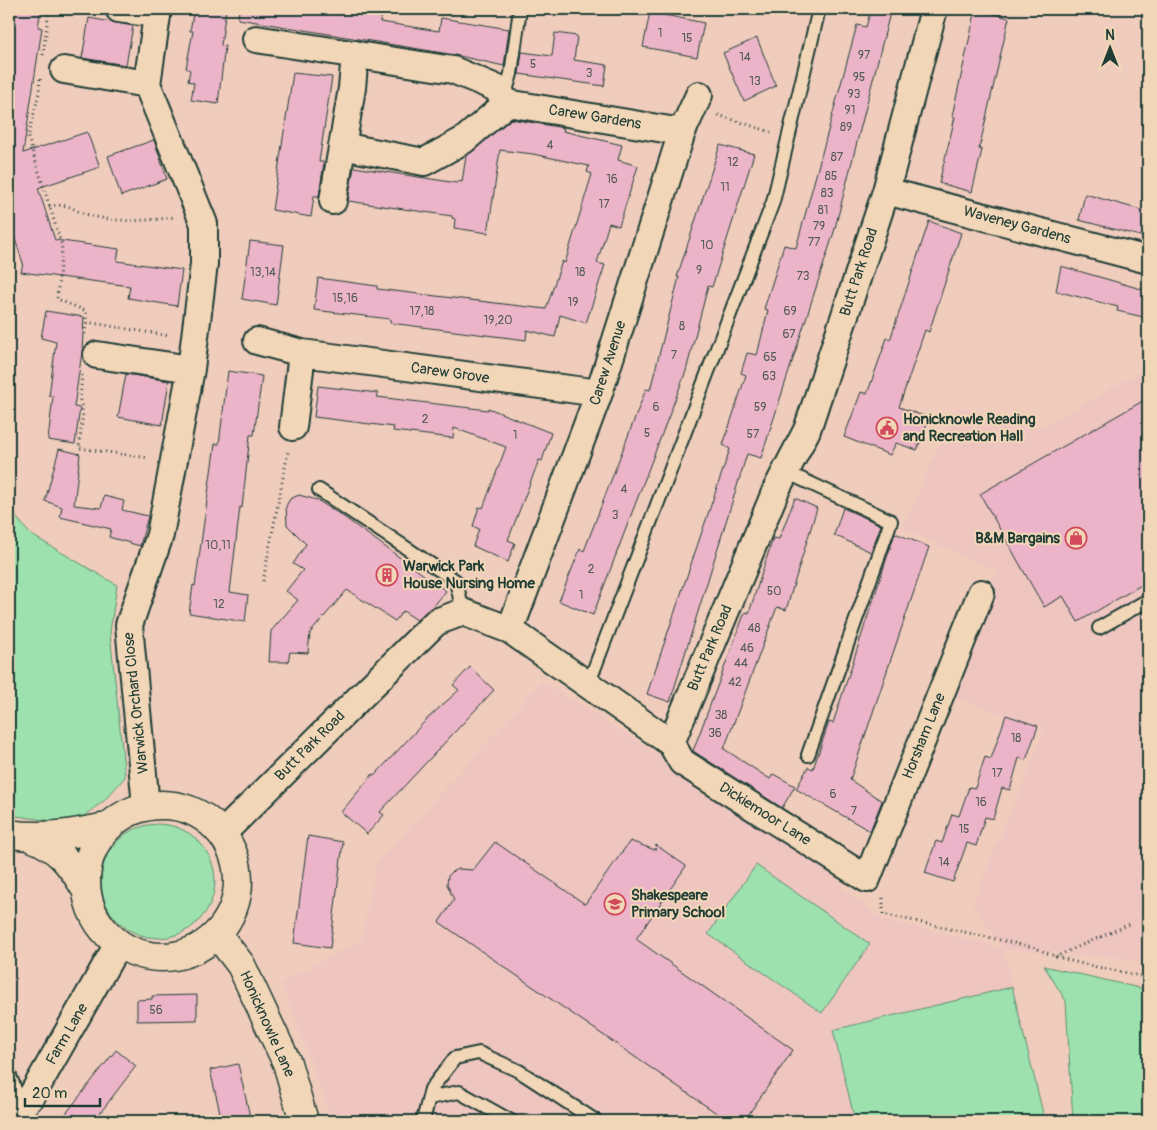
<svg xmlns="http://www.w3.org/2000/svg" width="1157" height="1130" viewBox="0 0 1157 1130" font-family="Pangolin,sans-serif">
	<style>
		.built { fill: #efc5c0 }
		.green { fill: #9ce1ae; stroke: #5e8f71 }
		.building { fill: #ecb4c8; stroke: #1f3d34 }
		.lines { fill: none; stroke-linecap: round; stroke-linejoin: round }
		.service-casing { stroke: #1f3d34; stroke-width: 16 }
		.minor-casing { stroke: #1f3d34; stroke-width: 30 }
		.tertiary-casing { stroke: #1f3d34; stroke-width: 31 }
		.path { stroke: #1f3d34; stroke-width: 3; stroke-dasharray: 1 4; stroke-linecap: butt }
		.service { stroke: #f2d6b8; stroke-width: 12 }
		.minor { stroke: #f2d6b8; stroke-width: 26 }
		.tertiary { stroke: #f2d6b8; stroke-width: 28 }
		.labels { text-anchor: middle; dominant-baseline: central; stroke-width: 4; stroke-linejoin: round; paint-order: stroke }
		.number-label { font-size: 12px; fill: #525b59 }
		.street-label { font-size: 15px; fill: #1f3d34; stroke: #f2d6b8 }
		.poi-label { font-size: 15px; font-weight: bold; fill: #1f3d34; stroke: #f2d6b8; text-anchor: start }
	</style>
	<rect width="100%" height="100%" fill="#f0ccbd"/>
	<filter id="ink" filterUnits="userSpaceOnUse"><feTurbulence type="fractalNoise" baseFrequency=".02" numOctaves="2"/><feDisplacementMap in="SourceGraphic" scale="10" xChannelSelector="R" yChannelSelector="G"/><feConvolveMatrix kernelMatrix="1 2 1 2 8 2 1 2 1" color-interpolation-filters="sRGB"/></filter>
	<g filter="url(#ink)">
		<path class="built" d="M1148,368V965L1123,958L1004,949L1045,1121H333L282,983L362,939L376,865L541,682L579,704L847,875L842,889L882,919L1003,948L972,904L1036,753L1044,727L951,697L997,571L902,529L957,406L1040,428Z"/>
		<path class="green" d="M9,508L30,534L117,585L110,632L125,777L105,800L73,824L9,815Z
			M101 881a57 57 0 1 1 114 0a57 57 0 1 1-114 0Z
			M756,865L870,944L822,1013L708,934Z
			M1044,966L1148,990V1121H1073L1066,1001Z
			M1012,987L1045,1121H855L833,1030Z"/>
		<path class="building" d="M9,9H41L38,27L42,28L23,153L87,132L100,167L38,188L55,240L119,249L117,261L182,270L177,306L128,298L130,286L21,272L23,263L9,221Z
			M194,9H226L221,45L225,46L218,104L191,100L194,83L188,81L190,70L186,68L193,31H190Z
			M239,9H382L380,22L439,31L441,18L509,29L504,66L455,55L238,19Z
			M871,9H891L834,232L761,458L747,454L670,702L647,694L730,449L723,445L746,375L741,373L747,353L757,355L768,310L764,309L784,245L796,248L857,25L866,27Z
			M976,9L1009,18L979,149L982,150L972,192L939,183L955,117L952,116Z
			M650,12L704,23L697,57L643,47Z
			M89,18L133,26L126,65L82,58Z
			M555,33L577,36L574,60L607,65L604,86L519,74L522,52L552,56Z
			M757,38L776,86L744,101L723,53Z
			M293,73L332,77L319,162H324L319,196H314L311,217L272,210Z
			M511,119L564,128L563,131L622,145L618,160L638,166L619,226L609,223L597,263L605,265L586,323L560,315L555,337L527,330L526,340L390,323V319L314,310L318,278L377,286V289L546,309L562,261L565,263L592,174L587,172L589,166L533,154L500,150L488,233L454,228L455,219L452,218V216L348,201L354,167L457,183L458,181L462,182L466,156Z
			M154,140L167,179L121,196L108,156Z
			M720,145L754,154L712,287L708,286L686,371L593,615L559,601L580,549L584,551L646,389L650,390L679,277H677Z
			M1085,194L1148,212V238L1079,220Z
			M929,221L961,233L929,332L925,330L899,407L929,418L917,450L896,443L890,455L844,437L861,392L867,394L887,338L890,340Z
			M250,241L284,245L276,305L242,299Z
			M1061,266L1148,291V318L1117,311L1118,307L1056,291Z
			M46,311L84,317L82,352L74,407L80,408L75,444L48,440L53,396H49L56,342L41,338Z
			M228,371L262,376L254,435H250L242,508L240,507L230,592L248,595L245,622L189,613L193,585L195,586L215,444H219Z
			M126,374L169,381L162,425L118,417Z
			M318,386L378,393L377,397L488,410V408L551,433L542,461L539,460L508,540L515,543L508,562L473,546L479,529L473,526L479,507L483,508L506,447L454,428L453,438L393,431L394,427L314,417Z
			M1148,398V581L1078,622L1063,596L1044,607L980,494Z
			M59,449L80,454L74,505L101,508L104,496L124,501L122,510L148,516L140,546L109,537L111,529L60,517L62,507L45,501Z
			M299,495L317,500L341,515L446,591L433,607L417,620L403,611L395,621L347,590L310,633L308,653L290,652L288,662H269L271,631L298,600L286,591L303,570L293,564L306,544L287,525L286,506L290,499Z
			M795,498L817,508L786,610L777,607L724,749L770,779L773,774L795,786L782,808L693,751L745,612L749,613L773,538L779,539Z
			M843,508L881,525L871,552L834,535Z
			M895,533L929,547L850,780L882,801L870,831L796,789L808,767L813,769L829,722L833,723Z
			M470,667L494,690L380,812L384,815L367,834L341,812L373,774L375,775L427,719L459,690L453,685Z
			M1006,715L1038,726L1026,760L1019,758L1010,790L1002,788L993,819L985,817L976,846L967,843L953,882L925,873L936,841L942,843L952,814L959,816L969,787L975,788L985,757L991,759Z
			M308,836L343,842L330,948L294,943Z
			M630,841L655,850L656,845L686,866L636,939L793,1050L744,1121H728L439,922L454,900L447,884L448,876L453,871L459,869L473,870L495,842L585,904Z
			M197,995V1020L137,1021V1000L152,999V996Z
			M116,1050L136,1066L94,1121H60Z
			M238,1064L251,1121H222L210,1070Z"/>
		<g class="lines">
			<g class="service-casing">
				<path id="service" d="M504,98L511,74L520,9
					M786,472L891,521L808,755
					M319,490L456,581L463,612
					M1099,628L1148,600
					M588,685L773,202L819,9
					M9,1073L21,1106
					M429,1098L459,1092L511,1121
					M423,1121L431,1089L455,1058L479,1053L519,1071L596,1121"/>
			</g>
			<g class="minor-casing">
				<path id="minor" d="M119,9L157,14
					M256,39L453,70L496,88L507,103
					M64,70L147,84
					M342,146L424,162L464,140L507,103L682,132
					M886,191L1148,260
					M333,201L352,88L355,54
					M257,341L302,353L599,393
					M97,355L191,369
					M293,427L302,353
					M510,630L599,393L682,132L699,95
					M671,743L776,490L807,430L886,191L934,9
					M146,806L129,625L160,535L191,369L204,264V224L147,84L158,9
					M222,834L436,622L463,612L510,630L671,743L682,762L867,879L981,593
					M9,1119L31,1097L118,944"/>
			</g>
			<g class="tertiary-casing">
				<path id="tertiary" d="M86 881a76 76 0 1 1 152 0a76 76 0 1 1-152 0Z
					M9,834C43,839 73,834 107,827
					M31,837C58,847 71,864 85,888
					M217,934L241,965L287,1063L304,1121"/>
			</g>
			<path class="path" d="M43,55L49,9
				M40,79L39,93L28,137L62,246L57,299L86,311V322L170,336
				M718,115L771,132
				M49,206C75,203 69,210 89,215C116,223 147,221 175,217
				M85,334L86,322
				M82,375L80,400L83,413L79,448L149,458
				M263,581L288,452
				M883,898V914L1036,948C1070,965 1111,968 1148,978
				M1055,957L1132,923"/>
			<use href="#service" class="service"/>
			<use href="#minor" class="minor"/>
			<use href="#tertiary" class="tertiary"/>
		</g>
	</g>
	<defs>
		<g id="civic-ring" transform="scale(1.125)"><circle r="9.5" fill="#f2d6b8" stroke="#d1495b" stroke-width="1.5"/><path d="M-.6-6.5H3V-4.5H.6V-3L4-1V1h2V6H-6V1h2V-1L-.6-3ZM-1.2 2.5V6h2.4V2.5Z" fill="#d1495b"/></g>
		<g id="shop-ring" transform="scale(1.125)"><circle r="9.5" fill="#f2d6b8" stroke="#d1495b" stroke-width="1.5"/><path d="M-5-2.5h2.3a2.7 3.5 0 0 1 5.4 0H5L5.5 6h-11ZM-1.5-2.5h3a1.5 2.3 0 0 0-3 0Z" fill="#d1495b"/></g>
		<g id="building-ring" transform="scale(1.125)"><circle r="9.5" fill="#f2d6b8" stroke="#d1495b" stroke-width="1.5"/><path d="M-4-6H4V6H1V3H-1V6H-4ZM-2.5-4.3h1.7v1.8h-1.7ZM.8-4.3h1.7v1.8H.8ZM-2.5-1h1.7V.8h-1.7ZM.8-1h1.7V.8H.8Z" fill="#d1495b"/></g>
		<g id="school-ring" transform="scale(1.125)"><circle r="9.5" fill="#f2d6b8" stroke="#d1495b" stroke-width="1.5"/><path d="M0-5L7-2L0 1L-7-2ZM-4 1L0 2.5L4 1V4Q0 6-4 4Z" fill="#d1495b"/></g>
	</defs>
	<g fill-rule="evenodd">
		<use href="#civic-ring" x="887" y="428"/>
		<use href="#shop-ring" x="1076" y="538"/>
		<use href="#building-ring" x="387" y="575"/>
		<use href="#school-ring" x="615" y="904"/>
	</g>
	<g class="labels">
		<g class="number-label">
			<text x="660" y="33">1</text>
			<text x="687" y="38">15</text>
			<text x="864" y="55">97</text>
			<text x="745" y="57">14</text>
			<text x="533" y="64">5</text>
			<text x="589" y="73">3</text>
			<text x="859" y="77">95</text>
			<text x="755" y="81">13</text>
			<text x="854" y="94">93</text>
			<text x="850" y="110">91</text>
			<text x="846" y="127">89</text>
			<text x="550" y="145">4</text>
			<text x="837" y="157">87</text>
			<text x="733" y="162">12</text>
			<text x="831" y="176">85</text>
			<text x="612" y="179">16</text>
			<text x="725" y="187">11</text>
			<text x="827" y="193">83</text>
			<text x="604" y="204">17</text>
			<text x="823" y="210">81</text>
			<text x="819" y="226">79</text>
			<text x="814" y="242">77</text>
			<text x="707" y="245">10</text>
			<text x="699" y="270">9</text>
			<text x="263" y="272">13,14</text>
			<text x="580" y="272">18</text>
			<text x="803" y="276">73</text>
			<text x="345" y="298">15,16</text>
			<text x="573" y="302">19</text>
			<text x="422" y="311">17,18</text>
			<text x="790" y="311">69</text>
			<text x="498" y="320">19,20</text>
			<text x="682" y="326">8</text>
			<text x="789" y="334">67</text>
			<text x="674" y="355">7</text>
			<text x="770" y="357">65</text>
			<text x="769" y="376">63</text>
			<text x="656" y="407">6</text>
			<text x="760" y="407">59</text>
			<text x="425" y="419">2</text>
			<text x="647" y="433">5</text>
			<text x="753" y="434">57</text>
			<text x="515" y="435">1</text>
			<text x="624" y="489">4</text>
			<text x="615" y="515">3</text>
			<text x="218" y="545">10,11</text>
			<text x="591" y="569">2</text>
			<text x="774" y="591">50</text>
			<text x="581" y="595">1</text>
			<text x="219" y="604">12</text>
			<text x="754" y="628">48</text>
			<text x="747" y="648">46</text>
			<text x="741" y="663">44</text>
			<text x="735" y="682">42</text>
			<text x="721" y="715">38</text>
			<text x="715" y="733">36</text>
			<text x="1016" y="738">18</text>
			<text x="997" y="773">17</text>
			<text x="833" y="794">6</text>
			<text x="981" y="802">16</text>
			<text x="854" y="811">7</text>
			<text x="964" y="829">15</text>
			<text x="944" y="862">14</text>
			<text x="156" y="1010">56</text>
		</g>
		<g class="street-label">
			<text transform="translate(595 117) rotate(9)">Carew Gardens</text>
			<text transform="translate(1017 225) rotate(15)">Waveney Gardens</text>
			<text transform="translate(859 272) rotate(-72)">Butt Park Road</text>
			<text transform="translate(608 363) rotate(-72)">Carew Avenue</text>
			<text transform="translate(450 373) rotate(8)">Carew Grove</text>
			<text transform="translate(710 648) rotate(-67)">Butt Park Road</text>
			<text transform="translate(136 703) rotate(-96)">Warwick Orchard Close</text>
			<text transform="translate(924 736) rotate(-68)">Horsham Lane</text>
			<text transform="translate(310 746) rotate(-45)">Butt Park Road</text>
			<text transform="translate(765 814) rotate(32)">Dickiemoor Lane</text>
			<text transform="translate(267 1024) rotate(66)">Honicknowle Lane</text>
			<text transform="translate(67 1034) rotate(-60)">Farm Lane</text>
		</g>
		<g class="poi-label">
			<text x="903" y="419">Honicknowle Reading<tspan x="903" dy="17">and Recreation Hall</tspan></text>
			<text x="1060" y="538" text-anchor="end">B&amp;M Bargains</text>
			<text x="403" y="566">Warwick Park<tspan x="403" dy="17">House Nursing Home</tspan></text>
			<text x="631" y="895">Shakespeare<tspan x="631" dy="17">Primary School</tspan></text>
		</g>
	</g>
	<rect width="1157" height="1130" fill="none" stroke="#f2d6b8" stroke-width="30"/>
	<rect x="15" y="15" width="1127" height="1100" fill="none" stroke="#1f3d34" stroke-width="2" filter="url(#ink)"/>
	<g transform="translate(1110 48)" stroke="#f2d6b8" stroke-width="4" paint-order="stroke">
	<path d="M0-4L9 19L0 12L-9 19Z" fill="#1f3d34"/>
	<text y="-8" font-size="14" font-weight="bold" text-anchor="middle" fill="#1f3d34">N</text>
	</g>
	<path d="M25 1098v8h75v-8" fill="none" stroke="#1f3d34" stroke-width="2.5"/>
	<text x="32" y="1098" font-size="15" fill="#1f3d34" stroke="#f2d6b8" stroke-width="4" paint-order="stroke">20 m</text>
</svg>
